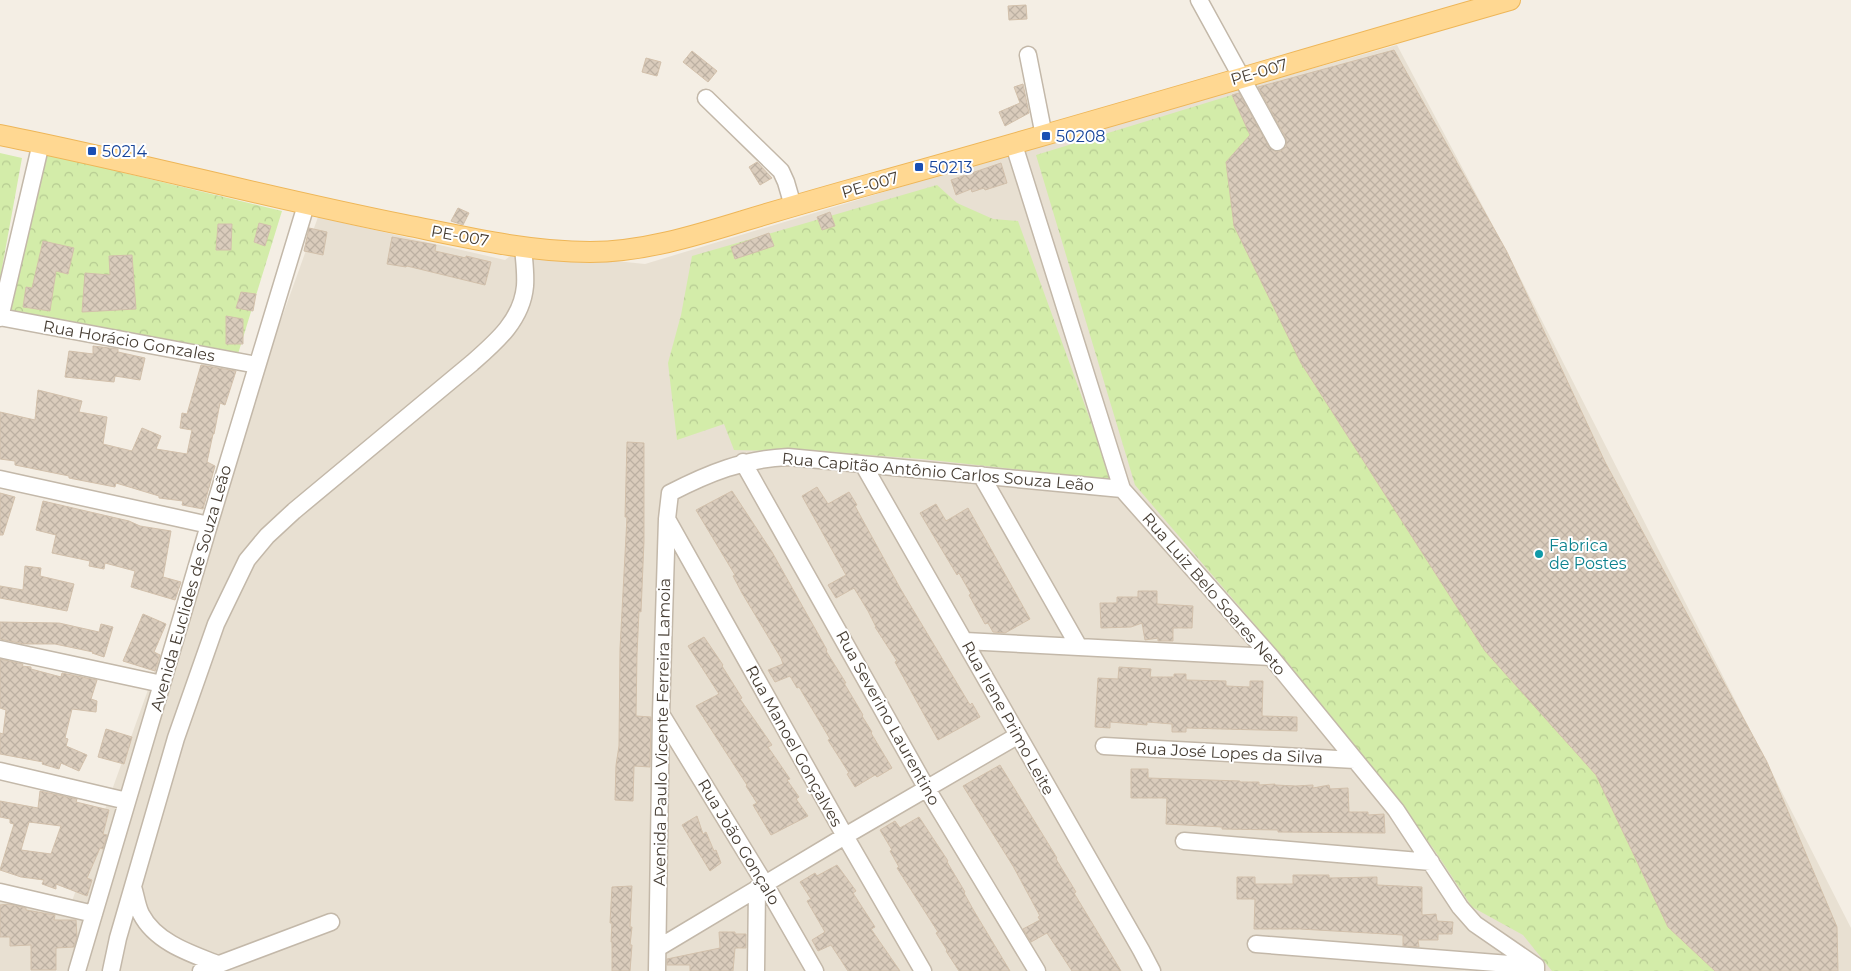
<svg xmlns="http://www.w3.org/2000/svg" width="1851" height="971" viewBox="0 0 1851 971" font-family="Montserrat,sans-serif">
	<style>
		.residential { fill: #e8e0d2 }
		.forest { fill: url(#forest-crowns) }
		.building { fill: url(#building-cross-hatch); stroke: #d2c0ab; fill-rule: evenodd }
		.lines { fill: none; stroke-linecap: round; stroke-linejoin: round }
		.minor-casing { stroke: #c3b8a9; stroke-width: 19 }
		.major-casing { stroke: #eeb658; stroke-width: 22 }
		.minor { stroke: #fff; stroke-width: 16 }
		.major { stroke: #ffd892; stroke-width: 20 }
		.transit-dot { fill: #1a4fb4; stroke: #fff; stroke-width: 2 }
		.culture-dot { fill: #0f9aa8; stroke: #fff; stroke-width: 2 }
		.labels { text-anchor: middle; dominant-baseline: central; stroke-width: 4; stroke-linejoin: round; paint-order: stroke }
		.street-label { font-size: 16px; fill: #473e34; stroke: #fff }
		.transit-label { font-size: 16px; fill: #164399; stroke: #fff; text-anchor: start }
		.culture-label { font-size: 16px; fill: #0d838f; stroke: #fff; text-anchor: start }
	</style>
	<defs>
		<pattern id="forest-crowns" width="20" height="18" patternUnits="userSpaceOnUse" patternTransform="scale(1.25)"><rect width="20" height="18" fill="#d3eca9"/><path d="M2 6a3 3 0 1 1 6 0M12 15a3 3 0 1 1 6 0" fill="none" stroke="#b6cb92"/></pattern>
		<pattern id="building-cross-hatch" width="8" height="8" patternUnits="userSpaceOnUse" patternTransform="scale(1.25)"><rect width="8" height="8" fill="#daccbc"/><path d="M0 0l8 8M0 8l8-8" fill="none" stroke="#bcb0a2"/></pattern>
	</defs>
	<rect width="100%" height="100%" fill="#f4eee4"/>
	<path class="residential" d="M1397,45L1507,252L1851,928V971H0V890L71,904L318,217L505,260L517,251L645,264L1046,143Z"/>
	<path class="forest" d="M1232,95L1250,135L1301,363L1487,653L1596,775L1668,927L1715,971H1552L1523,935L1472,907L1433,848L1288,663L1135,485L1036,155Z
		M0,153L22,158L0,279Z
		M46,154L282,211L238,354L11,311Z
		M937,185L957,203L993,219L1018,221L1112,480L922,459L826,452L734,450L724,424L677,440L668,363L681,315L692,256Z"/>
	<path class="building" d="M1026,5L1027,19L1009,20L1008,6Z
		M1394,50L1507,252L1605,462L1767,762L1837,927L1838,971H1715L1668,927L1596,775L1485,651L1301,363L1234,226L1226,162L1250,135L1232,95L1239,93L1269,147L1276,152L1281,151L1286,147V138L1258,87Z
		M692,51L717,71L708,82L683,62Z
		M646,58L661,62L657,76L642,72Z
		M1023,84L1029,113L1005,126L999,112L1020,103L1014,87Z
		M757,162L772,178L760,185L749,167Z
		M1001,163L1007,183L985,190L984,188L972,192L971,189L956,195L951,180Z
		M458,208L469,213L463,225L451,221Z
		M830,212L835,226L822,230L817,217Z
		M259,223L271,226L265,246L254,242Z
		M218,224H232L231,250H216Z
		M309,228L327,232L323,255L304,251Z
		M769,233L774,246L735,259L731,247Z
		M392,237L436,245L435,251L466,258V256L491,262L485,285L407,266L406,267L387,264Z
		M43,241L74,248L68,274L56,271L50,311L23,307L26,287L32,288Z
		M132,255L136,309L82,312L85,273L110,275L109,256Z
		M241,292L256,294L253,311L236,308Z
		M226,316L243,319V344H226Z
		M93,346L118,349V352L145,358L140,380L115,376L114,382L65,377L69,351L93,354Z
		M201,365L236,371L225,405L220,403L214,434H213L207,462L215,466L203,509L182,505L183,501L159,498V496L116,483L115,487L69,478V476L15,465V461L0,459V412L35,420L38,390L82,401L79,412L107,417L103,444L132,451L142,428L161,436L156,449L187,454L192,430L180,428L182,413L187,414Z
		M627,442L644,443V541L641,612L639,611L637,654L636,716L651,717L650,767L634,766L633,801L615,800L616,765L619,746L620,649L627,517H625Z
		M817,487L828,504L849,492L857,505L855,506L900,588L970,705L972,703L980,717L938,740L895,662L897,661L875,627H876L868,611L854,588L836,598L828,585L846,575L802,496Z
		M732,491L772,552L827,650L826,651L846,683H844L863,715L862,716L872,732L871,733L892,768L877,777L875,775L855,787L847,774L849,773L828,740L830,739L799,687L797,688L790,676L775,682L768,670L783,664L781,658L742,593L733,576L735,575L696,510Z
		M0,493L15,497L3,535H0Z
		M43,501L129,521L140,526L171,531L163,577L181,582L175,600L131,587L135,571L105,563L104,569L89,566L90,561L52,553L56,535L36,530Z
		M936,504L946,521L968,508L1030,619L1005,633L993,632L988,623L985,624L969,595L971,594L959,573L957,575L920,513Z
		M25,566L41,568L40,576L74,584L67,611L0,598V586L23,590Z
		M1138,591H1157V604L1193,606L1192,628H1173V641H1158V638L1145,640L1142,623L1131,627L1101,628L1100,603H1117V597H1138Z
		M143,614L166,624L154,652L160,655L155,671L123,661Z
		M0,622L59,623L99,632L101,624L113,627L104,657L92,653L93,652L55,644H24L0,639Z
		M704,637L723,665L722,666L742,698L740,699L772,745L768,747L790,779L787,780L799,797L796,799L808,816L771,835L753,805L757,803L746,786L747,785L696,706L719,694L688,646Z
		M0,659L23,664L22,666L31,667V669L61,677L62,673L97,680L91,699L97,701L96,712L72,709L65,738L68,739L66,746L87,755L79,771L61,763L59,769L42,764L43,762L0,754V733L3,734L6,710L0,708Z
		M1119,667L1151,669L1150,677H1174V674H1186V680L1226,681V686L1250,687V681H1263L1262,716L1297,717V731L1186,728V732H1172V724L1147,722V725L1110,722V728L1095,727L1098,678L1118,679Z
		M106,729L132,737L124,764L98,757Z
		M1000,765L1057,858L1056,859L1076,892L1074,893L1121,971H1072L1047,933L1031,942L1023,929L1040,920L1038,917L1040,916L1013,866L963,786Z
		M1131,769H1148V778L1240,781V782H1259V785L1275,784V785L1296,786L1313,785V788L1329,785L1330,789L1348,788L1349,812H1368V815L1384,814L1385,833L1278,832V830L1222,829V827L1166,824L1167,798H1131Z
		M40,791L77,799L76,802L109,810L103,834L107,835L103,849L100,848L87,878L92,880L87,896L56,884V889L42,884L44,880L21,877L0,870L14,824L10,823V819L0,817V801L38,808ZM29,822L61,826L51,854L21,850Z
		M697,816L703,834L706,832L714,851L716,850L721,863L710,871L682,825Z
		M919,817L948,861L947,862L965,892L964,893L974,911L1010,971H959L946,951L947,950L936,933L938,932L897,868L899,867L890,851L892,850L880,830L895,821L900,828Z
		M837,865L856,891L853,893L875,927L871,929L900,971H848L831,945L818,951L812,940L825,932L807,901L811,899L800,882L815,873L817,876Z
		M1293,875H1329V878L1377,877V885L1422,887V915L1436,914L1437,921L1453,922L1452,934H1438V940H1418L1419,947L1403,946V935L1300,929H1254L1255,899H1237V877H1255V884H1293Z
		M632,886L630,927H632L630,945H632L630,971H612V942H611L612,923H610L612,887Z
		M9,904L26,908V910L55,915L54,920H76L77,937L74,947L56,948V970H31V945L10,946V937H0V905Z
		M719,932H735V934H746V948H735L733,971H690V965H667V959L720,948Z"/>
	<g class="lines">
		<g class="minor-casing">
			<path id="minor" d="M1199,0L1277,142
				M1028,55L1044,136
				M706,98L781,171L786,182L793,206
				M1014,145L1122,489L1271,657L1396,810L1460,907L1475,924L1536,966V971
				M0,317L257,365
				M0,318L41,143
				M743,462L927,789L1037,971
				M864,466C957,627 1048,789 1141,950L1152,971
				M981,475L1079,647
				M0,479L209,525
				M667,519L845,836L923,971
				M965,641L1271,657
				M0,649L162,684
				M661,714L765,884L815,971
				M1104,746L1355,760
				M0,771L127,801
				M1184,841L1431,862
				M133,887C136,896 137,906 141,914C156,943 192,954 220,965
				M0,892L94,914
				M1256,944L1534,966
				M658,948L845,836L1017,736
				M77,971L209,525L306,205
				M111,971L118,938L176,738L216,624L247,560L267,536L294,511L472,363C496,342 522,320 525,286C526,273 524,260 523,247
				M201,971L331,922
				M657,971L661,714L667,519L670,493C709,473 743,459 788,457L1122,489
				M756,971L757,888"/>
		</g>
		<g class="major-casing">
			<path id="major" d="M0,135C136,162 269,198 405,225C465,237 528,252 590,252C642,252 694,236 743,221C786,208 828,196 871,184C1085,125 1297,61 1510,0"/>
		</g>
		<use href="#minor" class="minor"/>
		<use href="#major" class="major"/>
	</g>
	<g class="transit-dot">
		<rect x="1041" y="131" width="10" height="10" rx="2.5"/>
		<rect x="87" y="146" width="10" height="10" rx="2.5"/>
		<rect x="914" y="162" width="10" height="10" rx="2.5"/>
	</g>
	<circle class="culture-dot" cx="1539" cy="554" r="5"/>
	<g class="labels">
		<g class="street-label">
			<text transform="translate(1259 72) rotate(-16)">PE-007</text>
			<text transform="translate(870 185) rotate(-16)">PE-007</text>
			<text transform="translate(460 236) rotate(10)">PE-007</text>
			<text transform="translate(129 341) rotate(10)">Rua Horácio Gonzales</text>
			<text transform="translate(938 472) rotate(5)">Rua Capitão Antônio Carlos Souza Leão</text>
			<text transform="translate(191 588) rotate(-74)">Avenida Euclides de Souza Leão</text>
			<text transform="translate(1214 594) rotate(49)">Rua Luiz Belo Soares Neto</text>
			<text transform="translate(888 718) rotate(61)">Rua Severino Laurentino</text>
			<text transform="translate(1008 718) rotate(61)">Rua Irene Primo Leite</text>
			<text transform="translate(662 732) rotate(-89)">Avenida Paulo Vicente Ferreira Lamoia</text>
			<text transform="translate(794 746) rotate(61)">Rua Manoel Gonçalves</text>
			<text transform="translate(1229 753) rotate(3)">Rua José Lopes da Silva</text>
			<text transform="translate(739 842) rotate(59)">Rua João Gonçalo</text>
		</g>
		<g class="transit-label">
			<text x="1056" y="136">50208</text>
			<text x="102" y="151">50214</text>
			<text x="929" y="167">50213</text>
		</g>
		<g class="culture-label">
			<text x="1549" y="545">Fabrica<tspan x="1549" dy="18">de Postes</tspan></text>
		</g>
	</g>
</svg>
